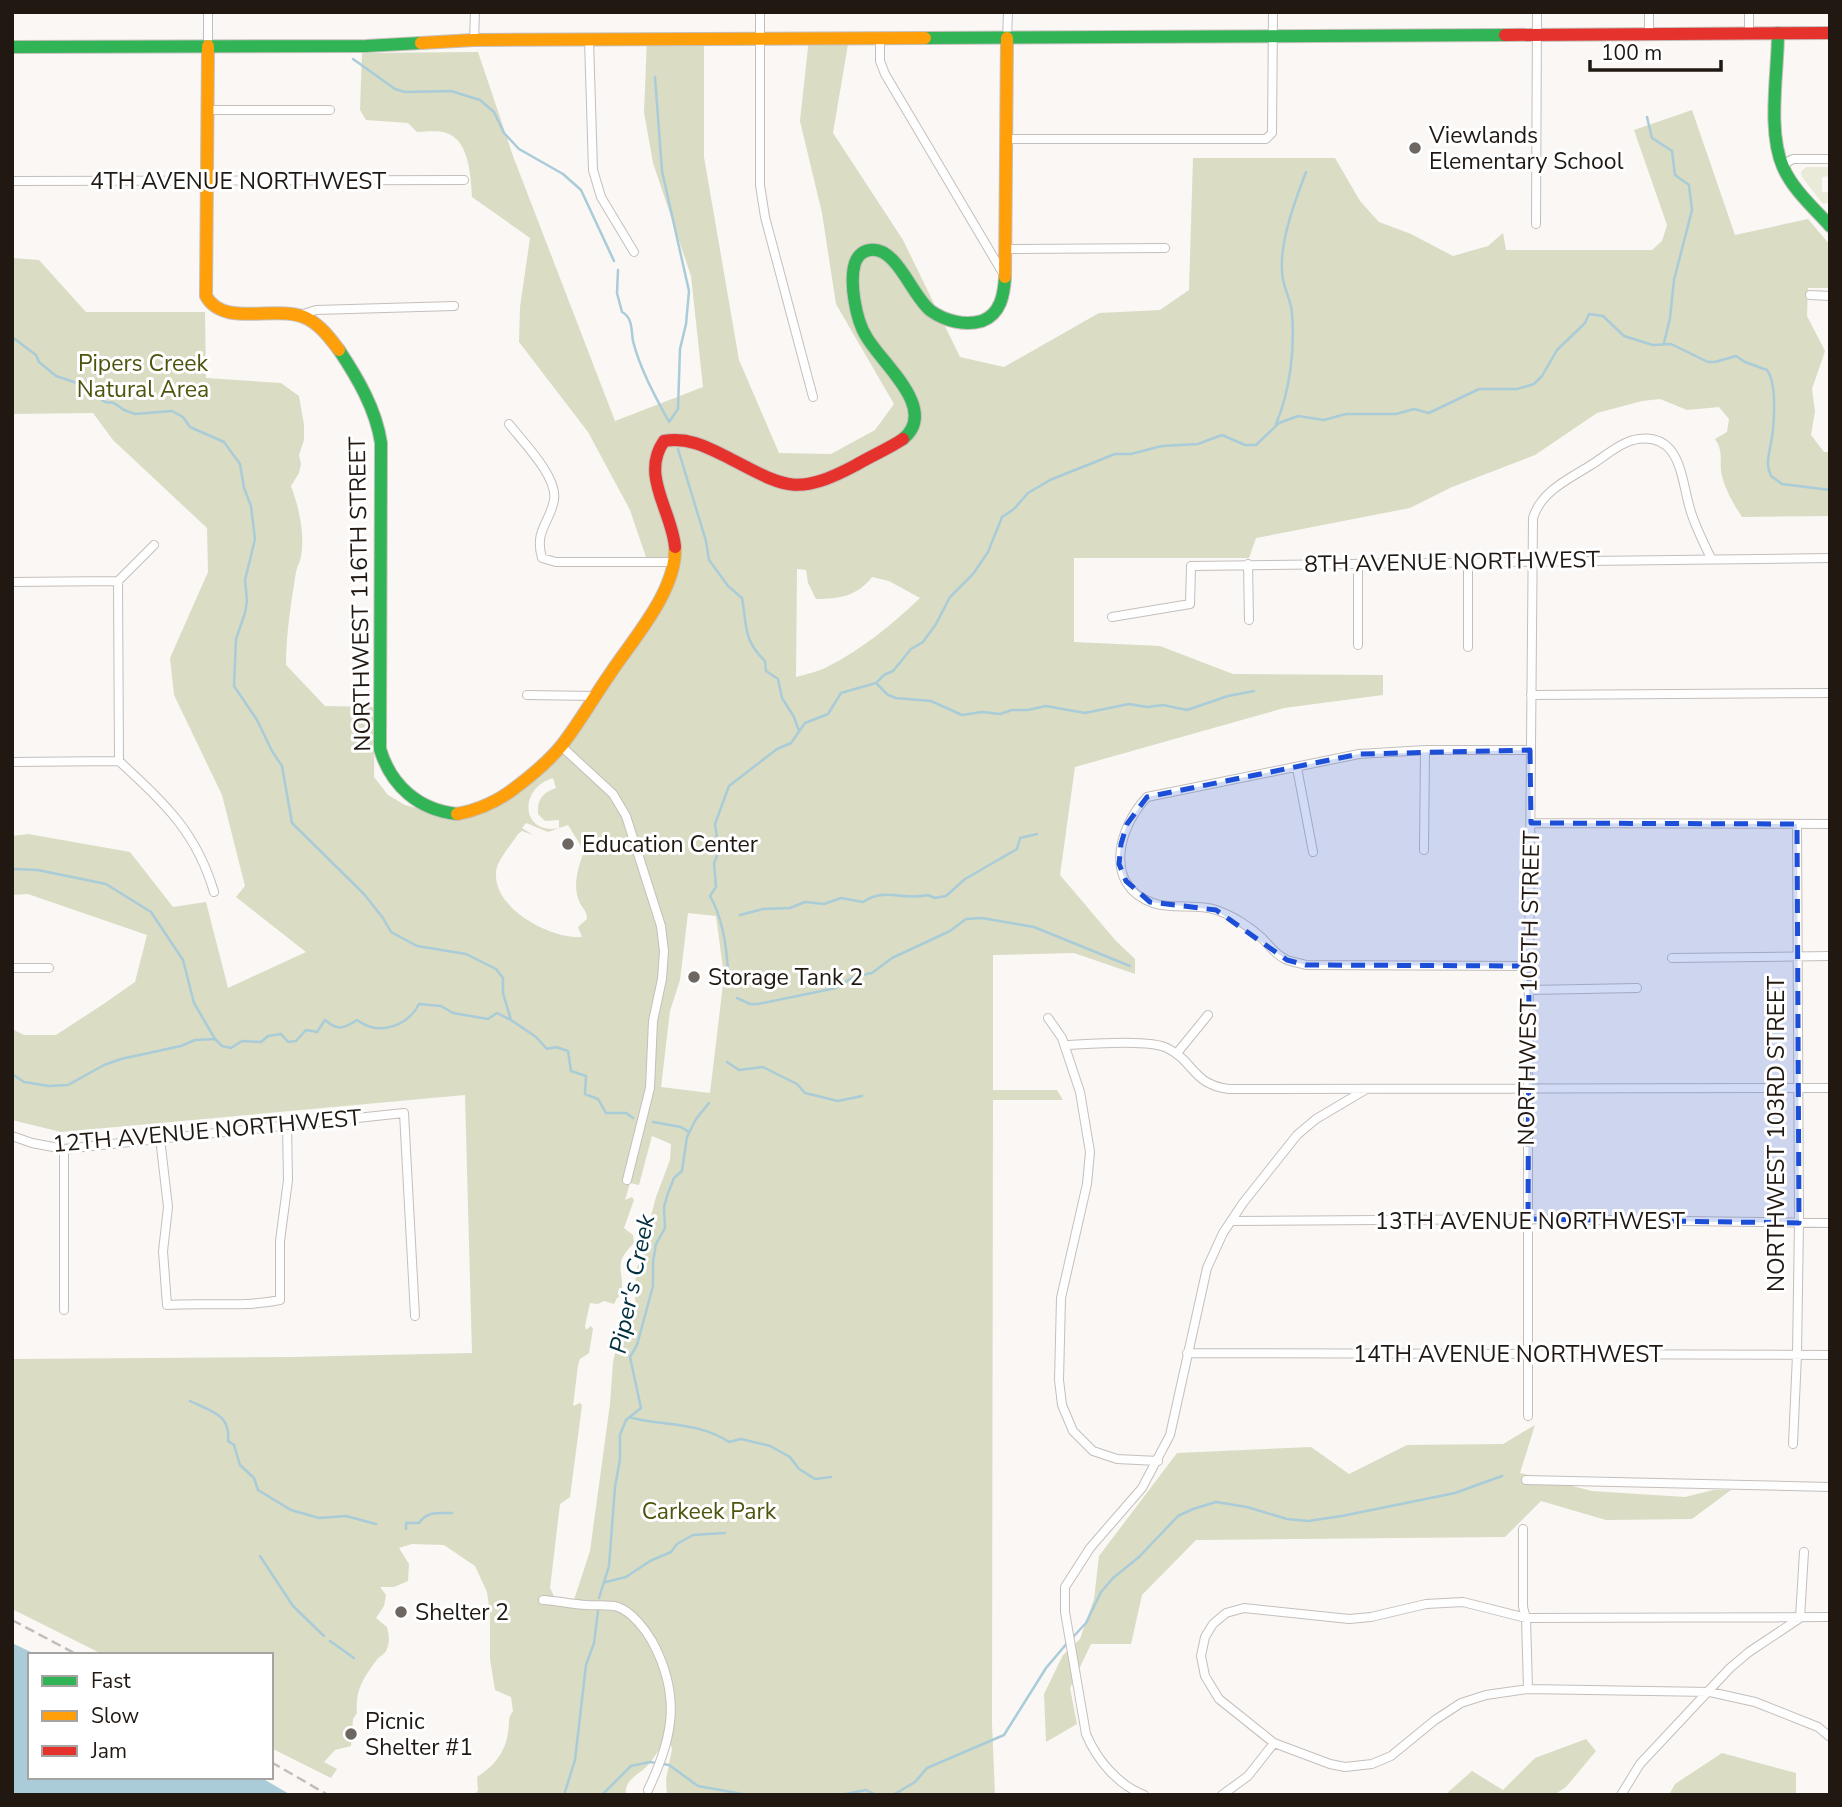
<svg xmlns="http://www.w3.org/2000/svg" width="1842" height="1807" viewBox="0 0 1842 1807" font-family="'Nunito Sans',sans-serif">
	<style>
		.green { fill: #e9ead7 }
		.forest { fill: #dadcc3; fill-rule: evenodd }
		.water { fill: #a9ccd8 }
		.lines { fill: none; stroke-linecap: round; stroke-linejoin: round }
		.stream { stroke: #a9ccd8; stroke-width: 2.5 }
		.street-casing { stroke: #c5bfbb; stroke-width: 10 }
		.fast-casing { stroke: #c5bfbb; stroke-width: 14 }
		.slow-casing { stroke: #c5bfbb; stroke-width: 14 }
		.jam-casing { stroke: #c5bfbb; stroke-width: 14 }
		.street { stroke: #fefefe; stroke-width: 8 }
		.fast { stroke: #30b455; stroke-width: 12 }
		.slow { stroke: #ff9f0a; stroke-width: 12 }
		.jam { stroke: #e5322d; stroke-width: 12 }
		.rail { stroke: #bfbebd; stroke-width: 2.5; stroke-dasharray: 10 5; stroke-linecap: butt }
		.marked { fill: #1d4ed8; fill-opacity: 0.2; stroke: #1d4ed8; stroke-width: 5; stroke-dasharray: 14 9; stroke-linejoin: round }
		.poi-dot { fill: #6d6661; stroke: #fff; stroke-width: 2.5 }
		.labels { text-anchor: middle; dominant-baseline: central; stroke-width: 6; stroke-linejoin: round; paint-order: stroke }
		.poi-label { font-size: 23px; fill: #211812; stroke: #fff; text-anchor: start }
		.street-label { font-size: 23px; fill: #211812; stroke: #fff }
		.park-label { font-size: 23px; fill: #4f540d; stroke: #fff }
		.water-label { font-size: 24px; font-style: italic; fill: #00303e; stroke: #fff }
	</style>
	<rect width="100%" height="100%" fill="#faf7f5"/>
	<path class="green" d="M1806,167H1830V176L1822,177V192H1830L1829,202L1823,204L1802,177L1801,172Z"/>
	<path class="forest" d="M809,38H849L833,133L903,240L960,357L1004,367L1099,313L1160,310L1189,290L1193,158H1335L1360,201L1379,222L1411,234L1453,256L1488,246L1503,233L1506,250H1652L1662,241L1667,225L1634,130L1692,110L1735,235L1808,219L1830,245V288H1808L1807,316L1825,351L1812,389L1815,411L1811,435L1824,452H1830V516L1742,517C1733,503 1724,488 1721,471C1720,459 1723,450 1715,439L1727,432L1729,419L1719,407L1687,410L1660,399L1642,401L1597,413L1535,455L1452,487L1410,508L1256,538L1249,558H1074V642L1160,646L1233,674L1383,675V695L1284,708L1075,767L1060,875L1116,941L1135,959V974L1074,953L993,955V1090H1057L1063,1100H993L992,1723L995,1795H667L666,1779L672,1749L668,1736C661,1746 653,1761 644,1769C635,1776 624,1782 626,1795H475L478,1790L477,1777C493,1767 506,1752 508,1732C510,1724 507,1719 513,1711L511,1697L495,1690L490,1659V1613L487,1592L475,1566L444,1545L412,1544L399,1548L409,1564L408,1581L394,1587H380L386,1595L384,1606L376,1618L387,1627C389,1635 390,1641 387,1649C385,1655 379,1656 376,1661C363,1678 355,1691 357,1713L353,1719L351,1746L335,1750L324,1762L337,1769L331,1778L271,1748V1655H104L12,1609V1438L14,1422L12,1418V1359L291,1357L472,1353L465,1095L61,1132L12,1120V1029L24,1035H56L105,1003L135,982L147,935L28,894L12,895V836L28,834L130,852L173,907L206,902L228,988L306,952L236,897L245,886L222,795L174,695L170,658L208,572L207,528L113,440L93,413L12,414V258L39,260L86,312H205L206,378L281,383L299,396L304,425V440L299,455L301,464L299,473L291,486C299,508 305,533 301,557C300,562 297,566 296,572C291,603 286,634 286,665L325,706L375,707L374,777L388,795L405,805L441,814H469L543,764L648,620L673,563H648L630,510L588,432L519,342L520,307L530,238L472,197C471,177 469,139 446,133C437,130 426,132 417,132L408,123L366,120L360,110L362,53L478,52L513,156L615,421L703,387L691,276L653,163L644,112L647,39H704V157L739,360L779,453L831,454L875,430L894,404L836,304L822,213L800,121ZM797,569L806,570L808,583L816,599C840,599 857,596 872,577L889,581L920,598C893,624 861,650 827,667C818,672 806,674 796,677ZM553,778L556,788C542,793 537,800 538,814L545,821L559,820V828C522,836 517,789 553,778ZM526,823L548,832L568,825L584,851C579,865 573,883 578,898C580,907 587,909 587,919L578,927L582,937C550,939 494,909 496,873C496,861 511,845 518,834L522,831L533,835L522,828ZM688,913L716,916L724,976L710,1093L661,1087L670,1011L680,980ZM652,1136L671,1144L670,1160L656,1197L636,1272L635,1306L617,1345L613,1362L610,1404L590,1551L574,1600L555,1598L550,1588L560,1504L570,1497L582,1405L580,1403L573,1406L578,1365L580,1359L589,1353L593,1329L591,1326L586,1330L585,1326L590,1303L598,1304L604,1301L614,1304L617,1298L622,1294C624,1268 612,1265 634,1243L633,1235L624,1228L634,1200L632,1197L625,1200L630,1183L639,1185Z
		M1535,1425L1520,1473L1592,1491L1685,1497L1713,1490H1731L1692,1519L1606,1520L1541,1501L1505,1537L1196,1540L1142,1595L1131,1644H1091L1070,1688L1077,1724L1046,1742L1044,1694L1063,1655L1080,1639L1094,1599L1099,1556L1177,1453L1311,1447L1349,1474L1407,1445L1503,1444Z
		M1586,1739L1596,1751L1566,1787L1554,1795H1445L1472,1771L1503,1790L1535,1758Z
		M1722,1753L1796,1773V1795H1669L1675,1784Z"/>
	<path class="water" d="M12,1643L37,1655H30V1777H260L291,1795H12Z"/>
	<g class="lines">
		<path class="stream" d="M353,59L395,89L405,92L451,91L480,100L494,112L504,133L519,149L563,174L581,190L614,261
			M1647,117L1652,138L1672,151L1675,175L1689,185L1692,210L1674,280L1670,318L1664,343
			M618,270L617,293L622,312C633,318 631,330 633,341C640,369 655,396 669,422L678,409L680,349L686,324L689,291L662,171L655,77
			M12,337L36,355L39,362L56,376L83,385L105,402L114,403L124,410L135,414L172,411L183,417L190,427L224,442L240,464L244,488L251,506L255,539L245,580L247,601L245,613L236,639L234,686L257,720L272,751L282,766L292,823L364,894L383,918L391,932L417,946L466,954L496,969L503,978V993L511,1020L536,1037L547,1049L556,1047L568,1051L571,1071L586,1076L585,1094L598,1099L606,1113H626L633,1118
			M1276,424C1290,391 1295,349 1292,313C1291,299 1282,286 1282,271C1280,240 1295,201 1306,172
			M678,449L706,541L709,560L728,586L742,598C747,626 743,640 765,661L766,671L778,679L782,698L794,717L799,731
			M876,683L888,695L896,698L931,701L962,715L982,712L1000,714L1012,710H1028L1046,706L1085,713L1129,704L1147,707L1163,705L1187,710L1228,696L1254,691
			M12,869L38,870L106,884L151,912L183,960L194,1003L215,1039
			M740,915L763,909L790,908L805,902L824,904L841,898L863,902C885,887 904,901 928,895L935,898L946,896L965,879L1017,849L1020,838L1037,834
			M728,974C727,947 723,919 710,896L716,887L714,863L719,851L715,824L729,786L777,749L791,743L805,723L828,714L841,693L876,683L884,675L893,671L911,649L923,642L936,624L950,597L973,574L988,552L1002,517L1014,509L1028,493L1050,480L1115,454H1131L1162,446L1198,444L1222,435L1245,445H1256L1279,423L1298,416L1324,420L1346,414H1396L1414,409L1429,413L1479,389H1517L1534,384L1542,376L1557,350L1585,323L1589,314L1603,316L1624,336L1653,345L1671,344L1708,362H1715L1736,356L1745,362L1767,370C1778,384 1774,431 1770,448C1768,459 1766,466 1771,476L1782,484L1830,490
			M737,998L750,1004H758L836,988L853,977L872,973L892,958L950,931L966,919L982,918L1034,927L1130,966
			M727,1062L739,1070L763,1067L797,1084L805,1093L838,1101L862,1096
			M12,1074L24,1082L49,1086L68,1085L104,1065L121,1059L181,1046L195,1040L215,1039L222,1046L231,1048L242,1041L261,1042L268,1036L281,1034L288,1042L296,1041L306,1030L317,1032L325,1020C338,1031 343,1029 357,1020C378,1036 407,1027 419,1004L441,1006L453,1013L488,1019L497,1013L511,1020
			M653,1122L681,1127L689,1132
			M190,1401C210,1411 231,1414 228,1441L234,1445L240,1465L254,1478L258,1490L291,1510L319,1518L346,1516L376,1524
			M632,1418C665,1426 699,1422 729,1442L741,1439L770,1446L790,1457L799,1469L815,1479L831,1477
			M406,1529V1523H419C427,1511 438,1513 452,1513
			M260,1556L293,1606L324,1636
			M606,1582L626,1577L650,1561L671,1552L677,1544L693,1535L725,1533
			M599,1598L609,1566L615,1487L620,1459V1435L626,1420L641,1408L630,1357L637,1345L653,1286V1262L656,1244L665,1228L664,1207L667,1196L674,1178L682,1171L687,1137L696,1119L709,1103
			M1073,1637L1086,1623L1101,1592L1113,1578L1139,1557L1178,1516L1193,1509L1216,1502L1247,1507L1287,1519L1308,1521L1342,1516L1455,1493L1502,1476
			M330,1641L354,1658
			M564,1795L575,1760L586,1665L594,1643L598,1611
			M602,1795L631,1766L650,1762L669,1765L698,1786L748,1795
			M840,1795L866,1790L876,1795
			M893,1795L915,1782L927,1768L1004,1735L1046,1668L1068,1642"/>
		<g class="street-casing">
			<path id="street" d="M208,12V46
				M760,12V185L765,217L813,397
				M1749,34V12
				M1649,35V12
				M880,38V61L885,74L1004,275
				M1007,38L1008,12
				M474,40L475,12
				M589,40L593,170L601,197L634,252
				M207,110H330
				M1007,139H1266L1272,133L1273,12
				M1782,165L1793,159H1830
				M12,181L464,180
				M1536,224L1537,12
				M1005,249L1165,248
				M1810,295L1830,296
				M300,315L316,310L454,306
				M509,424C523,442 558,477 554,500C550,523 534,530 542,558L556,562H673
				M1248,564L1249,620
				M1358,564V645
				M118,581L119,761
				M12,582L118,581L154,545
				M1112,617L1190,604L1191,566L1830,558
				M1468,647V562
				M527,695L595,696
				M1531,695L1830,693
				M561,746L613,794L626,816L661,926L664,951L662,979L653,1021L650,1088L627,1180
				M12,762L119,761C164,803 196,831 214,892
				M1297,768L1313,852
				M1531,823L1830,824
				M1424,850L1425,750
				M1672,958L1830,956
				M1529,966L1306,965C1299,963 1291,962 1285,959C1275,954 1270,946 1262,938C1250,927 1232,915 1216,910C1196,903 1173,910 1153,903C1102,885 1119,826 1147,797L1359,754L1425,750H1530
				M12,968H49
				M1529,990L1637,988
				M1048,1018L1062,1038L1080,1092L1090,1152L1087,1184L1061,1298L1059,1380L1062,1405L1073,1431L1093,1451L1117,1459L1158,1461
				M1065,1045C1088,1044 1149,1039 1167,1048C1194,1061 1193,1085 1229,1089L1830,1088
				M1177,1053L1208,1015
				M12,1136L32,1143L64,1149L404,1113L415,1316
				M160,1138L168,1207L163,1251L167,1305C206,1302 241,1308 280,1300V1241L288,1180L287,1125
				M1231,1221L1528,1219L1830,1223
				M64,1310V1149
				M1187,1353L1830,1355
				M1528,1416V1088L1533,518C1541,491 1569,479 1591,465C1604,457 1618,444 1633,440C1681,429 1681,479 1690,509C1695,526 1703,542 1711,558
				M1793,1444L1797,1355L1799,1223L1797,824
				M1526,1480L1830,1487
				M1523,1529V1607L1526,1618L1528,1689
				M543,1600C557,1601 572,1604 586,1605C596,1606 609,1604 618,1607C632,1612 645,1629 652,1641C681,1695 674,1736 648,1790
				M1830,1617L1526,1618L1463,1602L1426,1604L1371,1617L1349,1619L1244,1608L1226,1613L1213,1624L1205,1637L1201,1656L1205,1676L1219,1699L1274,1743L1330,1764L1345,1767L1372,1764L1391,1756L1435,1720L1461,1703L1486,1695L1528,1689L1710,1692L1755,1702L1818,1727L1830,1737
				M1144,1795C1118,1785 1097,1760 1086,1734L1065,1612V1587L1090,1548L1142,1488L1170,1435L1207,1268L1223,1233L1243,1203L1297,1135L1316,1119L1365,1090
				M1222,1795L1248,1776L1274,1743
				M1621,1795L1640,1764L1730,1668L1749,1652L1800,1618L1804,1552"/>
		</g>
		<g class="fast-casing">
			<path id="fast" d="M1778,33C1778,72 1767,131 1783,167C1793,190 1814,208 1830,226
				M925,38L1505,35
				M12,47L366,46L421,43
				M339,350C357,377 376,409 381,443L380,749C391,786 419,810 457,814
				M903,439C940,409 880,362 866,336C856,320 849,282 855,263C857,257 862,251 870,250C897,246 912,297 931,311C945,321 965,326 982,321C1001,314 1004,294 1005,277"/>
		</g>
		<g class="slow-casing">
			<path id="slow" d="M421,43L474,40L925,38
				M208,46L206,296C224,329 278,303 308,319C321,326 330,338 339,350
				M1005,277L1007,38
				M457,814C479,810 497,802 515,788C531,776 549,761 562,745C579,723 594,697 610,674C633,639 677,591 675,547"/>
		</g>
		<g class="jam-casing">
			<path id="jam" d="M1505,35L1830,33
				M675,547C672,511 640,475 664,441C687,437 705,446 725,456C784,486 794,498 856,465C871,456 888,449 903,439"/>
		</g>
		<use href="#street" class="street"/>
		<use href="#fast" class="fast"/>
		<use href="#slow" class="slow"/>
		<use href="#jam" class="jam"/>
		<path class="rail" d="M12,1620L78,1655
			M271,1762L328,1795"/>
	</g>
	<path class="marked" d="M1530,750L1531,823L1797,824L1799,1223L1528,1219L1529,966L1306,965L1287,960L1216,910L1150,902L1126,881L1119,864L1121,844L1127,824L1147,797L1359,754Z"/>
	<g class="poi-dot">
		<circle cx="1415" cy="148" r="7"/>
		<circle cx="568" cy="844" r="7"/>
		<circle cx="694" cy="977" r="7"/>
		<circle cx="401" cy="1612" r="7"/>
		<circle cx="351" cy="1734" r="7"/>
	</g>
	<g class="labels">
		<g class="poi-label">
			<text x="1429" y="135">Viewlands<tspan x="1429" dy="26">Elementary School</tspan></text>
			<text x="582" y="844">Education Center</text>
			<text x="708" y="977">Storage Tank 2</text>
			<text x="415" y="1612">Shelter 2</text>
			<text x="365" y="1721">Picnic<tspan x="365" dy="26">Shelter #1</tspan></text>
		</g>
		<g class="street-label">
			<text x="238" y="181">4TH AVENUE NORTHWEST</text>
			<text transform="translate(1452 562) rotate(-1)">8TH AVENUE NORTHWEST</text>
			<text transform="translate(360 594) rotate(-91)">NORTHWEST 116TH STREET</text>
			<text transform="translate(1529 988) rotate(-89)">NORTHWEST 105TH STREET</text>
			<text transform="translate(207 1131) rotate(-5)">12TH AVENUE NORTHWEST</text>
			<text transform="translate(1776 1134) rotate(-90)">NORTHWEST 103RD STREET</text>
			<text x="1530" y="1221">13TH AVENUE NORTHWEST</text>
			<text x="1508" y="1354">14TH AVENUE NORTHWEST</text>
		</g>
		<g class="park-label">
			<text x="143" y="363">Pipers Creek<tspan x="143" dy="26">Natural Area</tspan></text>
			<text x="709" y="1511">Carkeek Park</text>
		</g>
		<g class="water-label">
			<text transform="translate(632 1284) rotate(-78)">Piper's Creek</text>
		</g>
	</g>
	<rect width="1842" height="1807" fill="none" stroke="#211812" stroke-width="28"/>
	<rect x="28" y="1653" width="245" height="126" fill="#ffffff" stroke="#a6a3a0" stroke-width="2"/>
	<rect x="42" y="1676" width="35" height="10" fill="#30b455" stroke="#a6a3a0" stroke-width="2"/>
	<text x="91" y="1688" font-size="21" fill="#211812">Fast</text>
	<rect x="42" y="1711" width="35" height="10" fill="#ff9f0a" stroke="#a6a3a0" stroke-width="2"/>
	<text x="91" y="1723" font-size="21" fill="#211812">Slow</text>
	<rect x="42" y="1746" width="35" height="10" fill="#e5322d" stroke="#a6a3a0" stroke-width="2"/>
	<text x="91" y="1758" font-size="21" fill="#211812">Jam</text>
	<path d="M1590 60v10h131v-10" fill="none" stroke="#211812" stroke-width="3.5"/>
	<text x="1601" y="60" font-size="21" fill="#211812" stroke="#ffffff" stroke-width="5" paint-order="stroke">100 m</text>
</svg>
